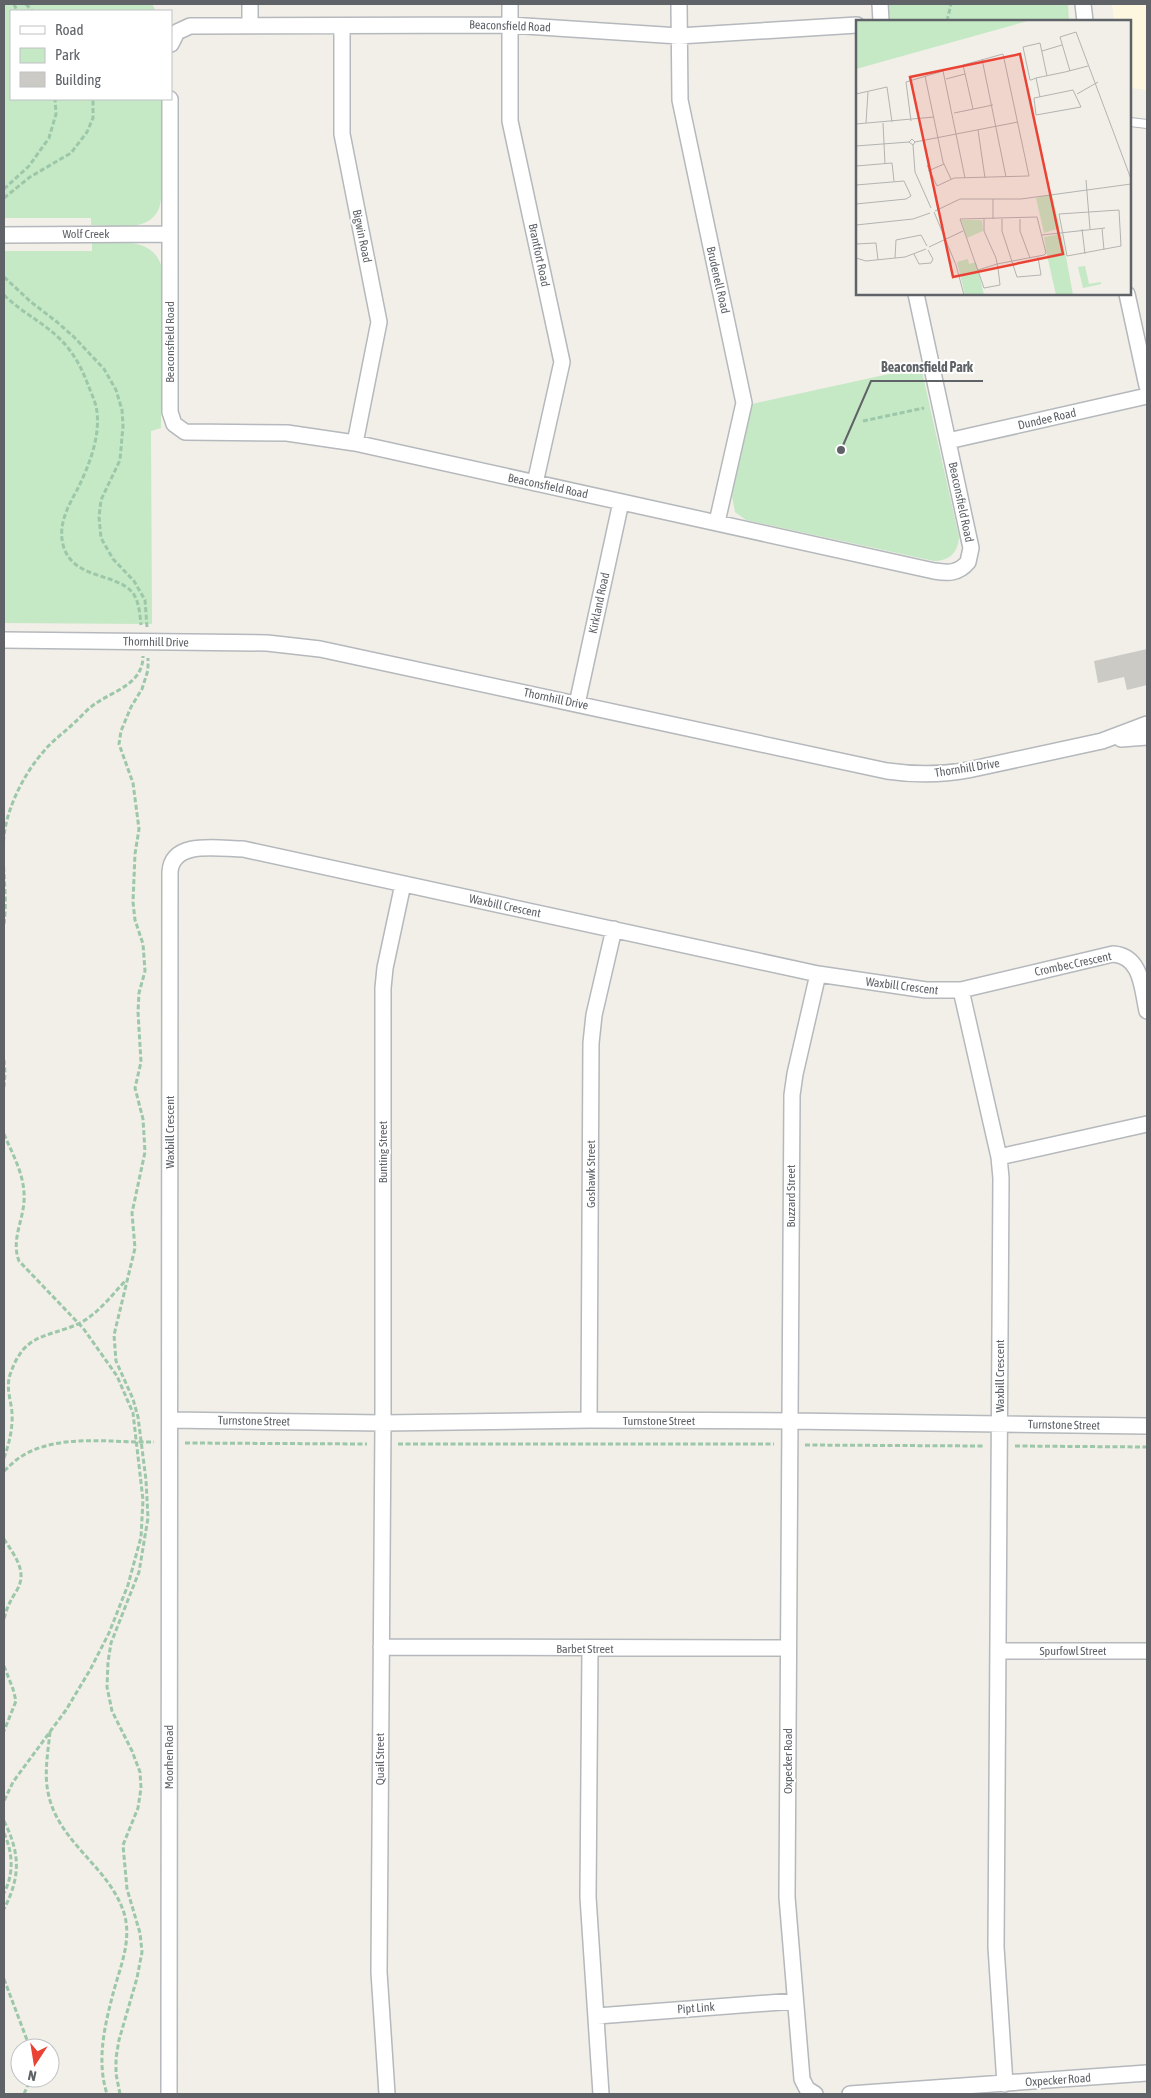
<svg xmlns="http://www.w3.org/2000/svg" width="1151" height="2098" viewBox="0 0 1151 2098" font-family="'Asap Condensed',sans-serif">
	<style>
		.commercial { fill: #fef7e0 }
		.green { fill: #c5e8c5 }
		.building { fill: #cccac5 }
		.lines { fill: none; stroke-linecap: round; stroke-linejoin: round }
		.service-casing { stroke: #b5b8bc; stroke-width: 10 }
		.minor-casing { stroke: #b5b8bc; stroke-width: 18 }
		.path { stroke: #9cc7a9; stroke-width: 3; stroke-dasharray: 5 2.5; stroke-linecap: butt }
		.service { stroke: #fff; stroke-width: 8 }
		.minor { stroke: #fff; stroke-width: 15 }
		.labels { text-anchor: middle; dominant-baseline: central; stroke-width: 4; stroke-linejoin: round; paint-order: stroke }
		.street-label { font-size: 12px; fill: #5f6368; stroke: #fff }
		.inset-road { fill: none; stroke: #b3b3b1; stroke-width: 1 }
		.view { fill: #ea4335; fill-opacity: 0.15; stroke: #ea4335; stroke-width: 2.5 }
		.inset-edge { fill: none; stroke: #5f6368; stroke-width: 2.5 }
		.leader { fill: none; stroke: #5f6368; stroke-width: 2 }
		.callout-dot { fill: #5f6368; stroke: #fff; stroke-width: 2 }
		.callout-label { font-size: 14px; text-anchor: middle; font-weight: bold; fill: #5f6368; stroke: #fff; stroke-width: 4; stroke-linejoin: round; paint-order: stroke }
	</style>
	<rect width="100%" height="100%" fill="#f1efe8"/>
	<path class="commercial" d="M1112,4H1147V90L1130,88V21H1114Z"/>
	<path class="green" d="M4,4H152L156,11H11V99H161V199C158,234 117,226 91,225V218H4Z
		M886,4H1068L1069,21H887Z
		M92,243C117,243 151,236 161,265V428L151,431L152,624L4,623V251H92Z
		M921,367L959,537C958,552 950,561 934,561L746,520L735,512L732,496L752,404Z"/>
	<path class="building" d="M1147,649V685L1127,690L1124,677L1098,683L1094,661Z"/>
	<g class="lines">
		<g class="service-casing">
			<path id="service" d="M1130,122L1147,124"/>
		</g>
		<g class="minor-casing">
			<path id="minor" d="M510,4V121L562,362L535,483
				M679,4L680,100L744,403L717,522
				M880,4L881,21
				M1083,4L1085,21
				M250,25V4
				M342,27V134L379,322L355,443
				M171,44L177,32L190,26L510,25L679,36L857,25
				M170,99V412L174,424L185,432L287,433L355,443L934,571C948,573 958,574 968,562L971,548L916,294
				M4,235L169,234
				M1127,294L1147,386
				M948,441L1147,396
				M4,640L267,643L320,649L887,771C915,775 941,775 968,770L1102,741L1147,724
				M577,704L621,502
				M1121,739L1147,737
				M961,990L999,1157L1001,1178L996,1947L1005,2084
				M999,1157L1147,1124
				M170,1420L383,1423L589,1420L790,1421L1147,1426
				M589,1420L591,1043L594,1015L614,929
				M381,1647L788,1648
				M590,1649L588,1897L601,2094
				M998,1651H1147
				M597,2016L795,2001
				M169,2094L170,872C172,839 220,849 243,849L818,974L926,990H961L1113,954C1142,956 1142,989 1147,1011
				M387,2094L379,1972L383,1423V988L385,968L403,884
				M815,2094L807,2089L802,2079L787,1897L792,1095L795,1074L818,974
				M850,2094L1147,2073"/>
		</g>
		<path class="path" d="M14,4L17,11
			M26,4L32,11
			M947,21L951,4
			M4,189L29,166L49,138L56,114L55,99
			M4,198L30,177L71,153L87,132L93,118V99
			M4,277L31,302L57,322L74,337L104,369L116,390L122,410L123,426L120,460L101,500L99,517L101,538L113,559L134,581L145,600L147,627
			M4,295C21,312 43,322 61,340C73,352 82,368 88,385C91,392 94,399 96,406C102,434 89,466 77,490C67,508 57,527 64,548C75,579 115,573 132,592C139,600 140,615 141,625
			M863,421L924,408
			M4,924C8,894 1,865 4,836C7,807 25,772 44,751C53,740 65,732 75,722C82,716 89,707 98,702C116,690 143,683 143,656
			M4,1060L5,1073L4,1087
			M4,1134C12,1153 23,1172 24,1193C26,1217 10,1238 19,1261L83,1328L117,1376L133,1413L143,1500L141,1537L128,1585L109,1633L90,1670L66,1710L13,1782L4,1801
			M185,1443L367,1444
			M398,1444H774
			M805,1445L984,1446
			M1015,1446L1147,1447
			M4,1458C9,1444 13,1428 12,1413C11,1399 5,1387 11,1372C25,1333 46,1338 78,1324C97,1315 111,1296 126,1280
			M4,1471C10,1466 15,1460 22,1456C59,1433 112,1443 154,1442
			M4,1539C14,1555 28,1571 17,1590C11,1600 6,1608 4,1620
			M4,1666L13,1689L16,1701L4,1731
			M50,1732C48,1752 44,1773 48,1792C57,1842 109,1866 124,1913C132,1939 121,1965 114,1990C105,2024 96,2060 107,2094
			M4,1821C20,1853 21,1876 4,1909
			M4,1833C13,1853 14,1874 4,1893
			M4,1979L30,2048
			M24,2094L31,2078
			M120,2094L116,2074V2058L119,2040L137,1978L142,1952L140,1933L127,1889L123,1845L138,1808L141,1788L140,1772L132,1751L112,1711L107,1687L108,1662L111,1643L139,1572L148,1518L146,1480L138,1417L133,1399L116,1361L114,1335L135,1248L132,1213L145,1152L143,1119L135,1088L141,1062L138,1012L139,993L145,971L143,944L135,920L133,902L135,854L139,829L133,783L119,744L121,731L131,707L142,689L148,670V658"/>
		<use href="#service" class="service"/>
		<use href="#minor" class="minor"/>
	</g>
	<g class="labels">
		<g class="street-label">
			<text transform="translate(510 26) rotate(2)">Beaconsfield Road</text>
			<text x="86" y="234">Wolf Creek</text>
			<text transform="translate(362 236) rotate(78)">Bigwin Road</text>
			<text transform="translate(539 255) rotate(78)">Brantfort Road</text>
			<text transform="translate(718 280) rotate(77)">Brudenell Road</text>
			<text transform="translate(170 342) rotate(-90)">Beaconsfield Road</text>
			<text transform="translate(1047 419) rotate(-13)">Dundee Road</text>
			<text transform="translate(548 486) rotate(12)">Beaconsfield Road</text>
			<text transform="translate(961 502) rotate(78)">Beaconsfield Road</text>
			<text transform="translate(599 603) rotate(-78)">Kirkland Road</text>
			<text transform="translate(156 642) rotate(1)">Thornhill Drive</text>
			<text transform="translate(556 699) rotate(12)">Thornhill Drive</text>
			<text transform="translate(967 768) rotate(-9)">Thornhill Drive</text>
			<text transform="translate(505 906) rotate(12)">Waxbill Crescent</text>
			<text transform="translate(1073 964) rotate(-12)">Crombec Crescent</text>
			<text transform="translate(902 986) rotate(7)">Waxbill Crescent</text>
			<text transform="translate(170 1132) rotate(-90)">Waxbill Crescent</text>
			<text transform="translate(383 1152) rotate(-90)">Bunting Street</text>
			<text transform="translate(591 1174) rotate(-90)">Goshawk Street</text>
			<text transform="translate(791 1196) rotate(-90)">Buzzard Street</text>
			<text transform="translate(1000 1376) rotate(-90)">Waxbill Crescent</text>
			<text transform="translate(254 1421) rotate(1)">Turnstone Street</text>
			<text x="659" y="1421">Turnstone Street</text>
			<text transform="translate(1064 1425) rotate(1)">Turnstone Street</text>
			<text x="585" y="1649">Barbet Street</text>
			<text x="1073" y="1651">Spurfowl Street</text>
			<text transform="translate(169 1757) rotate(-90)">Moorhen Road</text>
			<text transform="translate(380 1759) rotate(-90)">Quail Street</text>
			<text transform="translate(788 1761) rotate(-90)">Oxpecker Road</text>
			<text transform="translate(696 2008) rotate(-4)">Pipt Link</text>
			<text transform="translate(1058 2080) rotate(-4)">Oxpecker Road</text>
		</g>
	</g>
	<g transform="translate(856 20)">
		<rect width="275" height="275" fill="#f1efe8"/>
		<path d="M0,0H175L0,49ZM196,174L204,208L188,213L180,178ZM105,200H126L127,211L111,218ZM205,214L210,237L217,275H200L191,235L188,217ZM112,239L113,244L120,242L128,275H109L101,242ZM229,246L233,264L245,262V264L227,268L222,247Z" fill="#c5e8c5"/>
		<path class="inset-road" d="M186,31L206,25M126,39L150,157M214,51L204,17L220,12L275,159M69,56L87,142L95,159M191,56L184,23L167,27L174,60H175L180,58L209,52L232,46M180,58L184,77M90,59L109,54M217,70L225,87L180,95L178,78ZM0,74L31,67L36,102M221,74L242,62M98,93L137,85M55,101L50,62L87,51L109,158M10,103L12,72M27,103L29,144M0,104L78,97M122,110L129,158M59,122L162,102M57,125L59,152L75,188M0,126L53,122L56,119L59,122L57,125L53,122M71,145L81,166L98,158L173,156L147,34L107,45L117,89M0,146L36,143L38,161M72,151L88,144M230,160L234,209M0,165L48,161L55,176L50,179L0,184M263,190L265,226L211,236L203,194ZM79,191L104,179H165L275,164M78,192L100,245L108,275M137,199V179M146,199V211L161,257L185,255L182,237M164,199V211L174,238M0,205L57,199L74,193M246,208L248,230M226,209L229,234M186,215L249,208M0,224L20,223L22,240M73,227L107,211M58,234L63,244L75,243L77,239L72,230M0,238L10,241L49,237L70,229M39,238L40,220L65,215L71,226M122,250L141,244L188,235L190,233L181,197L104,199L128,268L144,265L142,248L141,244V243L140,238L128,211V199"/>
		<path class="view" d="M164,34L207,234L97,257L54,57Z"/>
		<rect width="275" height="275" class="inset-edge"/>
	</g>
	<path class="leader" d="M841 450L871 381H983"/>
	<circle class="callout-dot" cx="841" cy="450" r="5"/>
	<g class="callout-label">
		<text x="927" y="372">Beaconsfield Park</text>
	</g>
	<rect width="1151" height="2098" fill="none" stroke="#5f6368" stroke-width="10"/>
	<rect x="10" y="10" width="162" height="90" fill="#ffffff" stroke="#bfc1c3"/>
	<rect x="20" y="26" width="25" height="8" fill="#ffffff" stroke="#bfc1c3"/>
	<text x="55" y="35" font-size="15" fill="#5f6368">Road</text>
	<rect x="20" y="48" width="25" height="15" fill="#c5e8c5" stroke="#bfc1c3"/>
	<text x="55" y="60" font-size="15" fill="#5f6368">Park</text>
	<rect x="20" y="72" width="25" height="15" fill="#cccac5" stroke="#bfc1c3"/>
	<text x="55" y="85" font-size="15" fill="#5f6368">Building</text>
	<g transform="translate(35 2063) rotate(192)"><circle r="24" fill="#ffffff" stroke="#bfc1c3"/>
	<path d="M0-4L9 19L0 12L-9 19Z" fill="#ea4335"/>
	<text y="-8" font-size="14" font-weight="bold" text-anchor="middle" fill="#5f6368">N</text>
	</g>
</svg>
